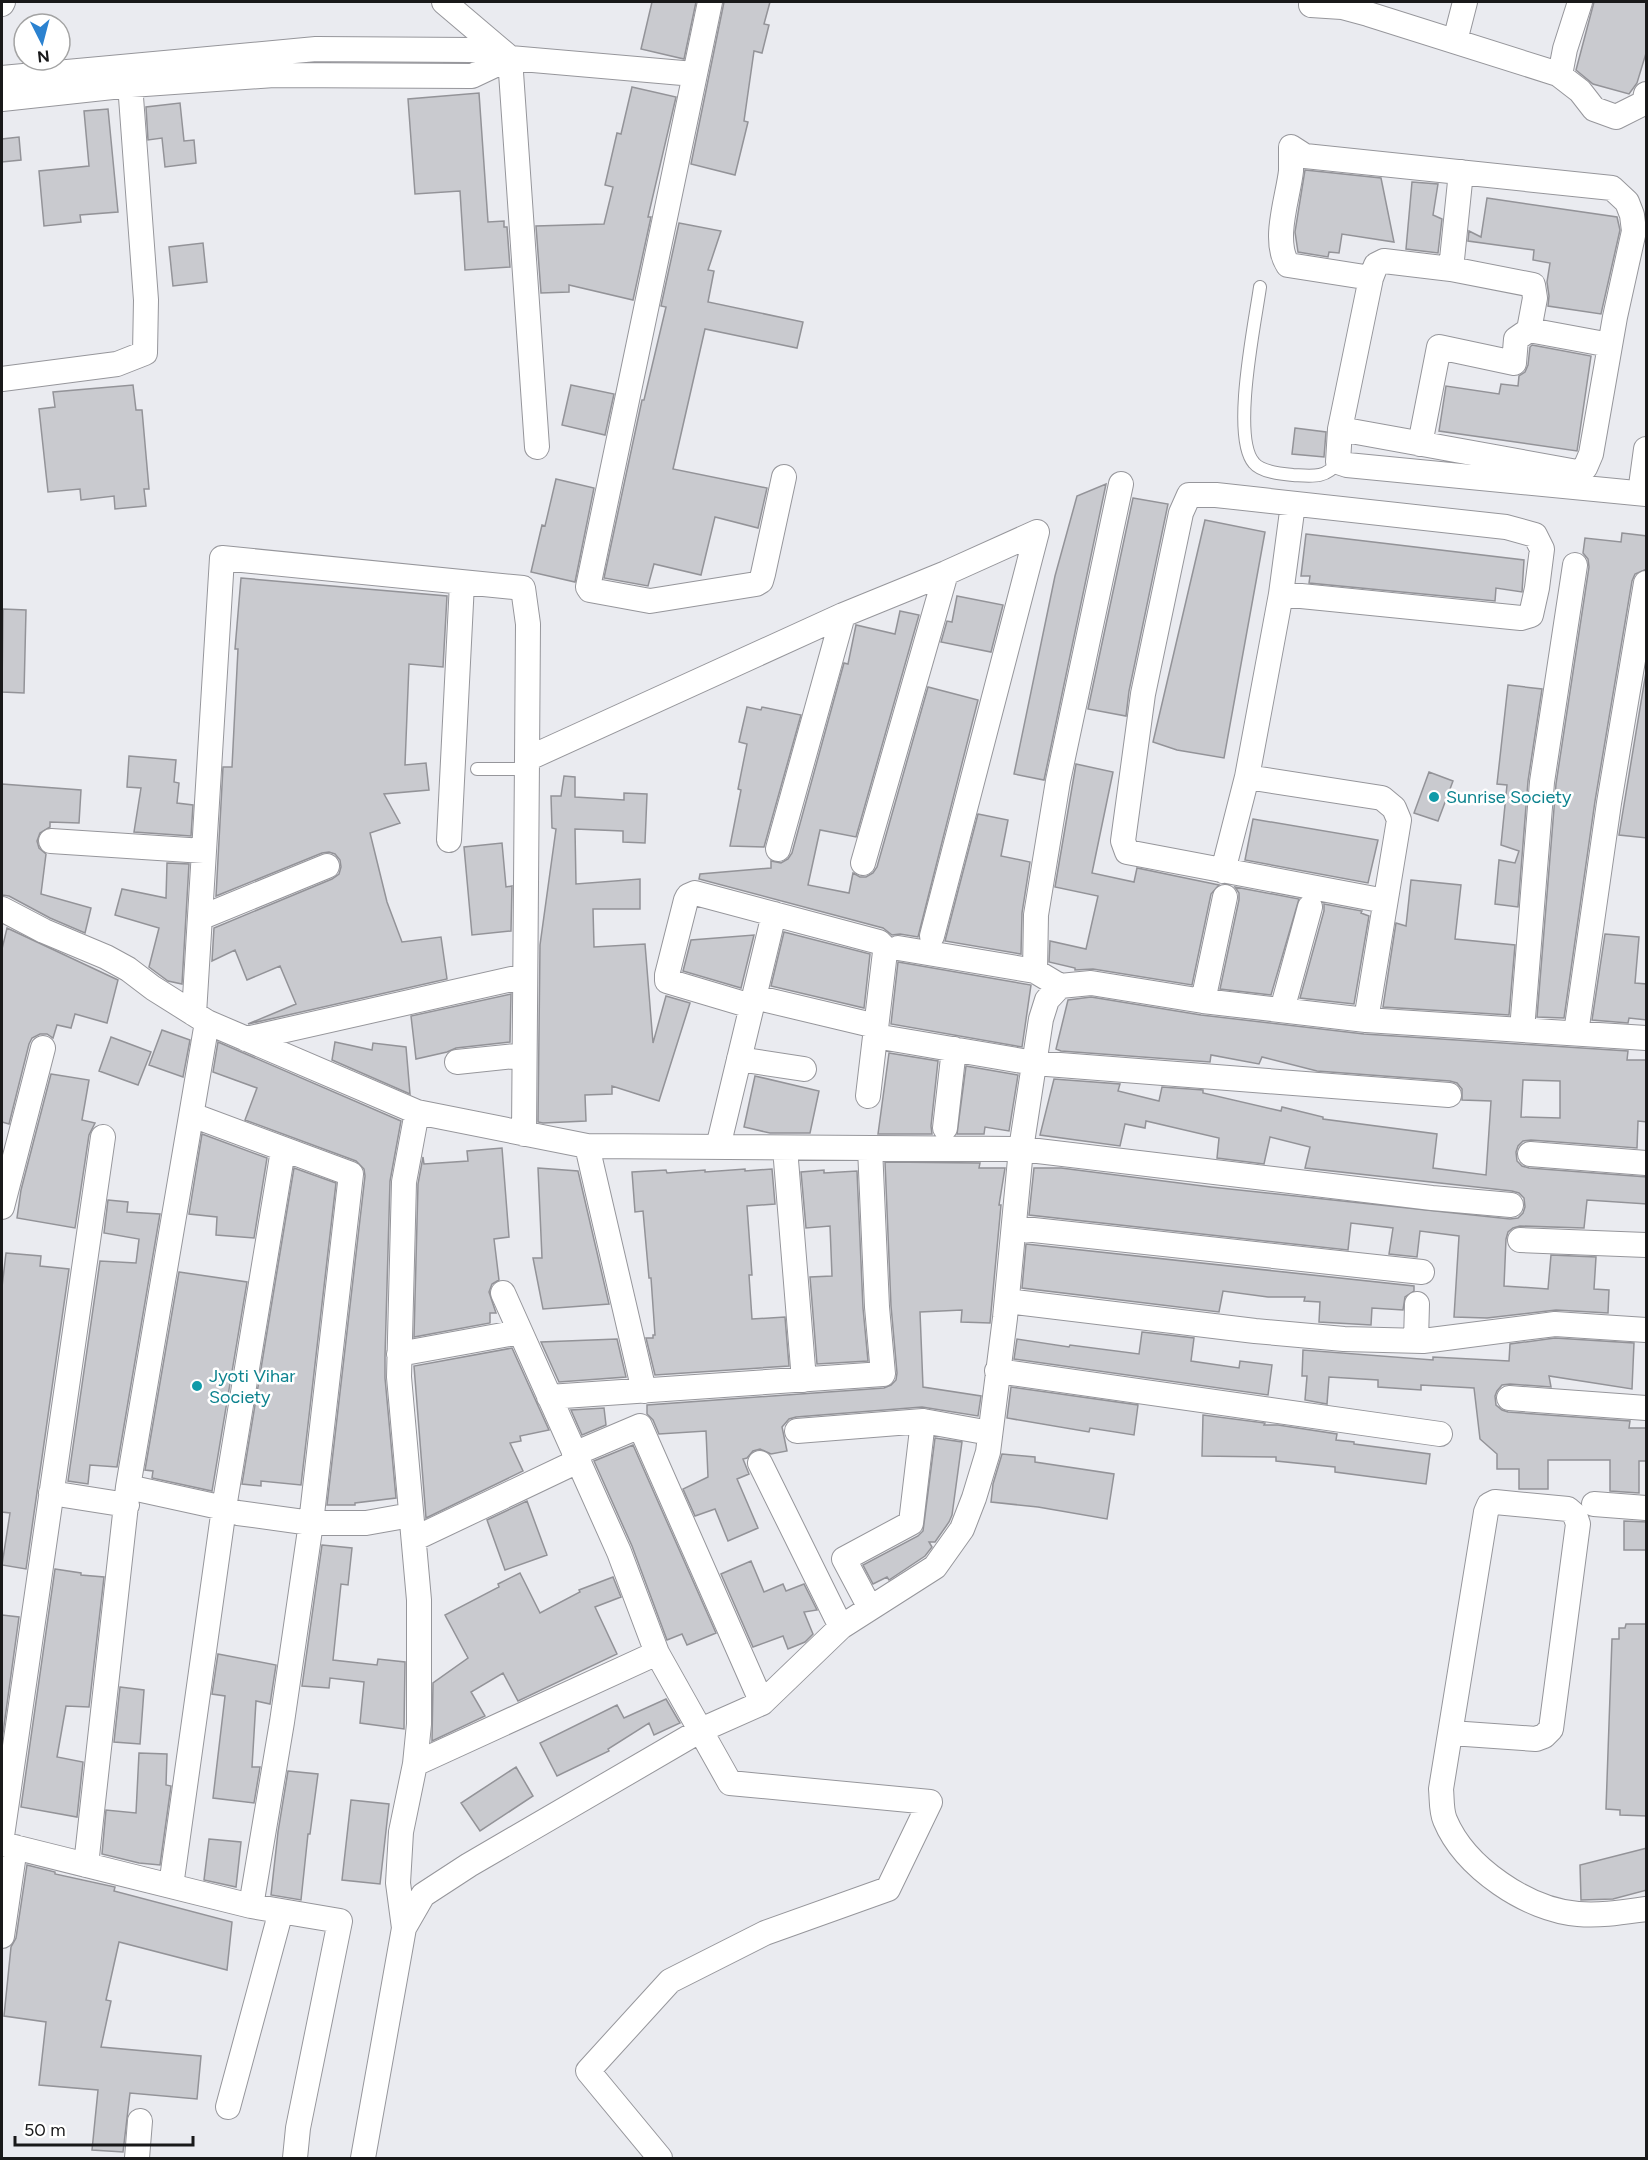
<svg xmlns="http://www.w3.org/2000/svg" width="1648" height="2160" viewBox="0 0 1648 2160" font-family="Figtree,sans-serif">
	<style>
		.building { fill: #c9cacf; stroke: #939398; stroke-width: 1.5; fill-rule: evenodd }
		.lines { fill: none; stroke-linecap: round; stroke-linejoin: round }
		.service-casing { stroke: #96969b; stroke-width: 14 }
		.minor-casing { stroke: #96969b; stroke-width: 26 }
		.service { stroke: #fff; stroke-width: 12 }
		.minor { stroke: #fff; stroke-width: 24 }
		.culture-dot { fill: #0f9aa8; stroke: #fff; stroke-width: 2 }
		.labels { text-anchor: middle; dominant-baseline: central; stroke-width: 5; stroke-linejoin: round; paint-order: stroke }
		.culture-label { font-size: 18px; fill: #0d838f; stroke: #fff; text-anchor: start }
	</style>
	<rect width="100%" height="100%" fill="#eaebf0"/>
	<path class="building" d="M652,2H696L684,59L641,49Z
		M724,2H770L764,24L769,25L762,53L754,51L744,121L748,122L735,175L691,164Z
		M1594,2H1647V50L1637,83L1629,94L1593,84L1576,70Z
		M632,87L676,97L648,217H651L633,300L569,285V292L541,293L536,226L604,224L613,187L605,185L617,133L621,134Z
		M479,93L488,222L504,221V227H507L510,267L465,270L460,191L415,194L408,99Z
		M180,103L184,141L194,140L196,163L165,167L162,138L148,140L146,107Z
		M108,109L118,212L80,215L81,222L44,226L39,171L89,166L84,111Z
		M19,137L21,160L2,162V139Z
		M1305,170L1381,178L1394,242L1342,234L1339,253L1329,252L1328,257L1298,252L1295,232Z
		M1412,182L1438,184L1433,215L1442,219L1438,253L1406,249Z
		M1487,198L1617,217L1620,230L1601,314L1548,306L1549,296L1547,282L1550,263L1533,260L1534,250L1468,241L1469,231L1481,237Z
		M679,223L721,231L708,270L714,271L708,302L803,322L797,348L705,329L673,469L767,488L758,528L715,517L701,575L654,564L648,586L604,578L642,400H644L666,307L661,306Z
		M203,243L207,282L173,286L169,247Z
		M1532,345L1591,356L1577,451L1439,431L1446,386L1499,394L1501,384L1518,386L1519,376L1525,372L1528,365L1530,347Z
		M133,385L136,410H142L149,489H144L146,506L115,509L114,496L81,500L80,489L48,492L39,409L55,407L53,392Z
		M571,385L614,394L605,435L562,425Z
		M1295,428L1326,432L1324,457L1292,454Z
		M556,479L594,488L575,582L531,572L542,525L545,526Z
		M1106,484L1044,780L1014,774L1055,576L1077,496Z
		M1133,498L1168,504L1129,691L1126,716L1088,709Z
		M1205,520L1265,532L1224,758L1177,750L1153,742Z
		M1622,533L1647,536V569L1635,574L1632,581L1595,801L1564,1018L1537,1017L1556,784L1589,567L1588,559L1583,553L1585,538L1621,542Z
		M1306,534L1524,560L1522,592L1496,588L1495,601L1309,583L1310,576H1301Z
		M241,578L447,596L443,667L409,664L405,765L426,763L429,790L384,794L400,823L370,833L387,902L402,942L441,937L447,979L248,1024L296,1004L280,966L247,980L235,950L212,961L214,928L332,879L339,874L341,867L340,860L335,854L329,852L322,853L216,896L223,767H232L238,649H235Z
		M957,596L1003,605L991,652L941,642L947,621L952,622Z
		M3,609L26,610L24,693L2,692Z
		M900,611L919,615L856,837L820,830L808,885L849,893L853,873L860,877H866L873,873L877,867L928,687L978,700L918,937L900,934L892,935L883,928L699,879L700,874L771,868V861L781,863L788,859L792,853L844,663L848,664L856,625L895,634Z
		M1647,666V838L1619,835Z
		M1508,685L1542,689L1528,781L1518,907L1495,904L1499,860L1515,863L1519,851L1501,845L1507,785L1497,784Z
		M747,707L761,710L762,707L801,715L764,847L730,846L741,790L738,789L747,744L739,742Z
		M129,756L176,760L174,782L179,783L177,803L193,805L191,836L134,832L141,788L127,787Z
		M1076,764L1113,772L1092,873L1134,882L1137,868L1219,885L1211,894L1192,985L1093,969L1075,970V968L1049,962L1050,941L1086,949L1098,896L1055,887Z
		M1429,772L1453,781L1438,821L1414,813Z
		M564,776L575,777V797L624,800V793L647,794L645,843L623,842V831L575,829L576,884L640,879V909H593L594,947L645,944L653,1043L666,996L690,1003L659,1101L612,1086V1094L585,1095L586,1121L543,1123L538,1122L540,945L556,829L552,828L551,796H561Z
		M2,784L81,790L79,823L50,822V827L40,833L37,841L39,848L46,854L41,894L91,908L85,933L50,918L9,896L2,895Z
		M978,814L1008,820L1001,856L1030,862L1022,913L1021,954L945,941Z
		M1253,819L1378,840L1368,883L1245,860Z
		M502,843L506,887L512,886L511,931L472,935L464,847Z
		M167,863L189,864L182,984L168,981L149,967L159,928L115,915L122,889L166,898Z
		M1411,880L1461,885L1455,939L1515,945L1509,1015L1383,1007L1396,923L1406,926Z
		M1235,887L1299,899L1271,995L1220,989L1239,900V893Z
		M1324,904L1362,911L1361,913L1369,916L1354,1004L1300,998L1324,911Z
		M7,928L118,980L107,1023L75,1014L71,1028L57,1025L53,1038L47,1034H40L32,1038L29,1044L9,1124L2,1122V949Z
		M784,932L870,954L864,1008L771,986Z
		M1605,934L1639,937L1635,983L1647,984V1020L1629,1018L1628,1023L1592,1020Z
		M754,935L741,988L683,971L691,940Z
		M898,962L1031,985L1022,1047L891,1024Z
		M511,994L510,1042L456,1048L447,1052L416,1059L411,1016Z
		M1091,997L1201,1015L1364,1034L1628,1051L1627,1060H1647V1122L1638,1121L1637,1148L1531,1140L1523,1141L1518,1146L1516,1152L1517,1161L1522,1166L1529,1168L1647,1177V1204L1587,1200L1584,1228L1520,1226L1513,1228L1508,1232L1506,1239L1504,1286L1548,1289L1551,1255L1596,1257L1594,1289L1609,1290L1608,1313L1556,1310L1487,1318L1454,1317L1459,1236L1420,1231L1417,1257L1389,1254L1393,1228L1351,1223L1348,1250L1029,1215L1034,1168H1061L1211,1187L1510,1219L1518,1218L1523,1213L1525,1207L1524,1198L1519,1193L1512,1191L1305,1168L1310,1147L1270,1137L1264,1164L1217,1158L1219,1138L1146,1121L1145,1128L1125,1124L1120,1146L1040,1135L1054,1079L1120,1084L1118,1091L1159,1101L1162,1087L1203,1090V1093L1281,1111L1282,1107L1323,1117V1119L1437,1134L1433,1168L1486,1175L1491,1101L1462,1100V1089L1457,1083L1450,1081L1317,1071L1262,1057L1259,1064L1211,1055L1210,1062L1061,1051L1056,1049L1068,1000ZM1523,1080L1560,1081V1118L1521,1117Z
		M162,1030L190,1040L183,1077L149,1065Z
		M111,1037L151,1052L138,1085L99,1071Z
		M218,1042L401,1121L390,1181L385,1356V1378L396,1498L355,1503V1505H327L365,1176L364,1169L356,1161L245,1120L257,1088L213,1072Z
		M335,1042L372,1050L373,1043L406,1047L410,1094L332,1060Z
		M889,1053L938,1061L931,1126L932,1134H878Z
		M966,1066L1018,1075L1009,1131L985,1127L984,1134H957Z
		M51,1074L89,1080L82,1120L95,1123L89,1135L75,1228L17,1218L21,1190Z
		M755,1076L819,1091L810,1133H770L744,1127Z
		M202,1134L267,1158L254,1238L216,1235L217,1217L189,1214Z
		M502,1148L509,1237L494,1239L499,1280L492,1284L489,1292L496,1313H490V1323L414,1337L418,1184L423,1157L424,1164L468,1161L467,1151Z
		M885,1162L980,1163L979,1168H1005L999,1205H1001L990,1323L961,1322L962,1310L920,1312L923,1387L981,1396L978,1416L922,1407L796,1417L789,1419L782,1427L787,1451L771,1454L760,1449L753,1451L747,1458L743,1459L749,1474L737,1479L758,1528L728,1541L715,1509L695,1516L683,1489L708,1477L706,1431L659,1434L653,1420L647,1414V1405L884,1388L891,1385L896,1380L897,1373L891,1306Z
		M294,1168L336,1183L301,1485L261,1481V1486L242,1484Z
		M538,1168L578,1171L609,1304L543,1309L533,1258H542Z
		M745,1169V1171L772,1169L775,1204L747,1206L752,1275H749L752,1319L785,1317L789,1366L655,1375L646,1338H653V1335H655L651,1278H649L643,1211L635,1212L632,1172L666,1170L667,1173L705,1170V1172Z
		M824,1170V1173L857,1171L863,1308L868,1361L817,1364L810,1277L832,1276L830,1226L806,1228L801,1172Z
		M108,1200L128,1202L127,1212L160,1214L117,1467L90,1465L88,1484L68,1481L100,1261L136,1263L139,1239L104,1233Z
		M1026,1244L1414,1286V1291L1405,1297L1403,1310L1372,1308L1371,1325L1319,1322L1320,1302L1304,1301L1305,1297H1268L1223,1291L1219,1312L1022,1288Z
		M6,1253L41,1256L40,1266L69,1269L26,1569L2,1565L10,1513L2,1512V1287Z
		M179,1272L247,1282L212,1491L152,1478L153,1471L145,1470Z
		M1142,1332L1194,1338L1191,1361L1239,1368L1240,1361L1272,1365L1268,1395L1014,1359L1017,1339L1069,1347L1070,1345L1139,1354Z
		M1555,1338L1634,1343L1632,1389L1549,1376L1551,1387L1510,1384L1502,1385L1497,1391L1495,1396L1496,1405L1502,1410L1508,1412L1630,1421L1629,1428H1647V1461H1639V1493L1610,1491V1460H1548V1489H1519V1469H1497V1454L1480,1439L1474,1388L1421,1385V1390L1378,1387V1380L1329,1377L1327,1404L1305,1400L1307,1376H1302L1303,1350L1433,1360V1357L1509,1361L1510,1344Z
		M617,1339L626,1377L559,1382L541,1342Z
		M512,1348L549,1430L520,1436L521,1441L510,1443L523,1471L426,1518L414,1366Z
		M1011,1387L1138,1405L1134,1435L1090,1428L1089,1432L1007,1418Z
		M604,1408L606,1425L582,1435L571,1410Z
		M1203,1415L1265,1423L1264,1425H1278L1337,1434L1336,1440L1354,1442V1444L1430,1454L1426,1484L1335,1472V1467L1276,1461V1457L1202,1456Z
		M935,1438L962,1442L952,1515L949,1522L935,1542H929L932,1547L925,1556L889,1580L887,1577L873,1584L863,1565L918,1536L923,1531Z
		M633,1445L716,1633L687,1645L682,1634L667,1640L632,1546L594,1461Z
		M1002,1454L1035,1457V1462L1114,1474L1107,1519L1038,1507L991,1502L993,1484Z
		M527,1501L547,1555L505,1570L487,1520Z
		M1624,1521L1647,1522V1550H1624Z
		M322,1545L352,1548L348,1585L341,1584L333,1660L377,1665L378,1659L405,1662L404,1729L360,1723L364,1682L330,1678L329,1688L302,1686Z
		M751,1561L764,1592L783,1584L786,1591L804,1584L817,1610L804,1612L813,1634L805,1642L788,1649L783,1636L753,1647L721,1574Z
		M55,1569L81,1573V1575L104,1577L89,1707L66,1706L57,1757L83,1762L77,1817L21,1807Z
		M520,1573L540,1613L580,1592L579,1590L613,1577L621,1597L595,1607L617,1654L518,1701L503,1673L471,1692L485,1716L432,1741L433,1683L468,1658L445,1615L499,1587L498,1584Z
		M2,1615L19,1617L2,1740Z
		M1626,1624H1647V1816L1620,1815V1810L1606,1809L1612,1639H1619V1628H1625Z
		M218,1654L276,1665L270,1704L256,1701L252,1767H260L254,1803L213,1798L225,1696L212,1694Z
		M120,1687L144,1690L140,1744L114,1742Z
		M666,1699L680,1723L654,1735L649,1723L608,1749L609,1751L557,1776L540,1743L617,1705L624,1718Z
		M139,1753L167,1754L166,1785L171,1786L160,1865L139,1863L102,1854L106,1810L136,1813Z
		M516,1767L533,1796L480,1831L461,1803Z
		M288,1771L318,1774L310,1834H308L301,1900L271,1895L278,1832Z
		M351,1800L389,1804L380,1884L342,1880Z
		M209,1839L241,1842L236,1887L204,1880Z
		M1647,1848V1890L1613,1899L1581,1900L1580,1865Z
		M27,1865L55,1872V1874L115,1887L114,1891L232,1922L227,1970L119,1942L106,2000L111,2001L101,2047L201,2056L197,2099L130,2093L123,2152L92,2150L98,2090L39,2085L46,2022L4,2016L11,1947L16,1938Z"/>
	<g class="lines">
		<g class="service-casing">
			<path id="service" d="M1260,287C1255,323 1231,437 1254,463C1261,472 1282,474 1293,475C1311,476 1326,479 1338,462
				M477,769H527"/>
		</g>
		<g class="minor-casing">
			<path id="minor" d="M444,2L510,58L537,447
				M710,2L588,587L590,590L650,601L756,584L761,581L763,574L784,477
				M1312,2L1311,5L1342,7L1368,14L1558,74L1580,91L1594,109L1616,117L1644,103L1646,94
				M2,4L3,2
				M1455,41L1465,2
				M1560,75L1565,49L1580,2
				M2,78L316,49L472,50L510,58L694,74
				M2,99L131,85L274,75L472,76L510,58
				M1371,278L1376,265L1384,261L1451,269
				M1529,330L1610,345
				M2,379L117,364L145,353L146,300L129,70
				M1340,429L1577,472L1585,468L1591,454L1615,317L1634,231L1632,215L1627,202L1612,188L1305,156L1291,147C1291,155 1291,163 1291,171C1288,198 1272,241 1288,265L1371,278L1340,429L1338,462L1347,465L1646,494
				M1420,444L1439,347L1514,363L1516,339L1529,330L1535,298L1533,285L1451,269L1461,172
				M1640,493L1646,449
				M1281,594L1293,504
				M449,840L462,583
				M51,841L204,851
				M778,849L843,615
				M863,863L946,573
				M1223,871L1247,777
				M2,909L44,931L106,957L128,969L153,988L207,1022L417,1112L587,1146L1021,1149L1432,1198L1511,1205
				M200,918L327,866
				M932,936L1037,532
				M898,948L1035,971
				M1060,986L1035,971L1036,915L1058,781L1121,484
				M754,997L876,1026
				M1203,1001L1225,897
				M751,1006L667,981V975L686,900L688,896L695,893L879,942L884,947L885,952L868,1096
				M1282,1010L1310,907
				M194,1014L222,558L523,588L528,624L527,759
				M1366,1020L1399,820L1394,808L1382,798L1247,777L1281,594L1521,618L1531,615L1537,588L1542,549L1535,535L1506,527L1216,495H1189L1181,513L1143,694L1123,841L1127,852L1385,901
				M1522,1030L1542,782L1575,565
				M1576,1033L1609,803L1646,583
				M875,1036L1034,1063L1449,1095
				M246,1039L525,976
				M739,1059L804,1069
				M457,1062L524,1055
				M945,1128L954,1049
				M524,1134L527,759L843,615L946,573L1037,532
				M587,1146L644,1391
				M718,1147L774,914
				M785,1148L804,1380
				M1530,1154L1646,1163
				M2,1207L43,1048
				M1015,1228L1422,1272
				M1520,1240L1646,1245
				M503,1293L619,1552L657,1653L730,1783L930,1802L888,1889L765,1933L670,1981L588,2071L660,2158
				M1007,1301L1255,1331L1344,1339L1423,1341L1555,1324L1646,1330
				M1416,1341L1417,1304
				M399,1354L520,1332
				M997,1371L1440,1434
				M549,1397L883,1374L877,1307L870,1148
				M1509,1398L1646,1408
				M797,1431L923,1421L990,1433
				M574,1454L640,1426L762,1703
				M760,1463L841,1627
				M128,1487L207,1022
				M51,1493L127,1505
				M1594,1504L1646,1508
				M414,1539L578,1461
				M870,1608L844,1559L911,1523L923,1421
				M1451,1733L1536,1739L1544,1736L1551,1729L1578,1524L1575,1515L1568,1509L1495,1502L1489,1505L1486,1512L1441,1789C1442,1798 1441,1811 1445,1820C1465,1868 1528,1910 1578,1914C1601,1916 1624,1912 1646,1909
				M415,1764L657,1653
				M2,1836L103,1137
				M2,1844L251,1906L340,1921L298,2128L295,2158
				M86,1865L128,1487L224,1508L238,1513L311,1523L351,1174L192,1115
				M171,1886L224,1508L283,1150
				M251,1906L282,1722L311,1523H366L411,1515
				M404,1928L423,1895L469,1865L701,1730L762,1703L841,1627L935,1567L962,1529L974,1498L988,1452L1005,1318L1021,1149L1041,1019L1047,1000L1060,986L1091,983L1203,1001L1366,1020L1646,1038
				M2,1936L15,1847
				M228,2107L281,1911
				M137,2158L140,2121
				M363,2158L404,1928L398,1883L401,1832L415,1764L419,1724V1600L399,1377L404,1182L417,1112"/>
		</g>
		<use href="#service" class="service"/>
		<use href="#minor" class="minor"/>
	</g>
	<g class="culture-dot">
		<circle cx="1434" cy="797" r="6"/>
		<circle cx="197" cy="1386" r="6"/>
	</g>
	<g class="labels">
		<g class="culture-label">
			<text x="1446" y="797">Sunrise Society</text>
			<text x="209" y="1376">Jyoti Vihar<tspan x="209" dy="21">Society</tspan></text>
		</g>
	</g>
	<rect width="1648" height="2160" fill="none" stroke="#19191a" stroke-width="6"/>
	<g transform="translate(42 42) rotate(174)"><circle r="28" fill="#ffffff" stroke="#a3a3a3" stroke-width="1.5"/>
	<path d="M0-4.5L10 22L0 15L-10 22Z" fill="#2b82d0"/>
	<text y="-9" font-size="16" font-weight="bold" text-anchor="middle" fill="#19191a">N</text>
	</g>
	<path d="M15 2136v9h178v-9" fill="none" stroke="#19191a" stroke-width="3"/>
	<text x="24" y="2136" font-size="18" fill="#19191a" stroke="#ffffff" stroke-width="4.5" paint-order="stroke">50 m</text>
</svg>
